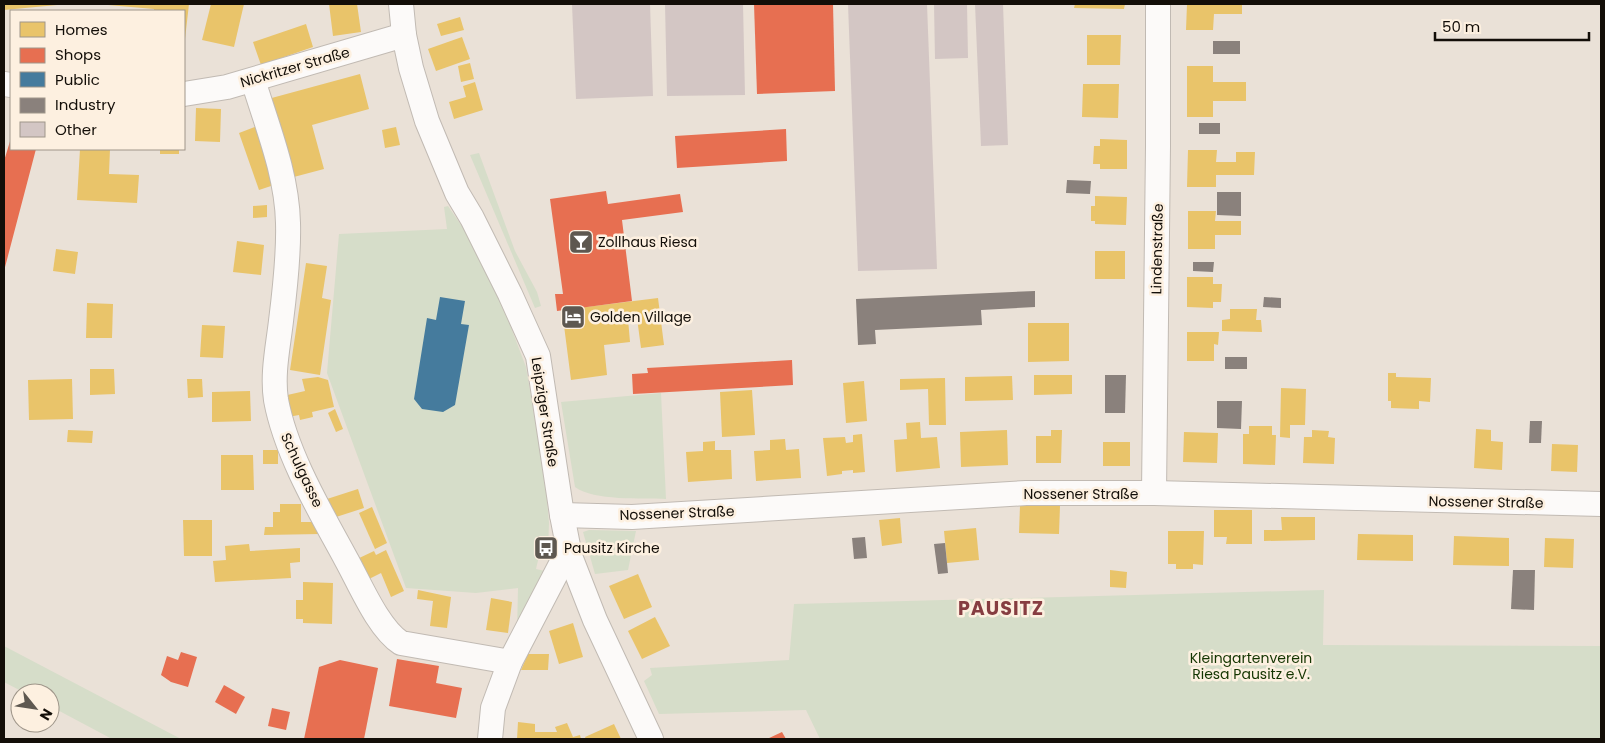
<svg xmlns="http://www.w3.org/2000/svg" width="1605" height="743" viewBox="0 0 1605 743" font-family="Poppins,sans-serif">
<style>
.green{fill:#d6ddc9}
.homes{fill:#e9c46a}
.shops{fill:#e76f51}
.public{fill:#457b9d}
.industry{fill:#8a817c}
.building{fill:#d3c6c4}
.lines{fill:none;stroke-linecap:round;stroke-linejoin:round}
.minor-casing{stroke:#c1bab3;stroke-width:26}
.minor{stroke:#fcfaf9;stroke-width:24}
.labels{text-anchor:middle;stroke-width:5;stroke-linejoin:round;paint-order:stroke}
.street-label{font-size:14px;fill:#130e08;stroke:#fdf0e0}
.poi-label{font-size:14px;fill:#130e08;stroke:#fdf0e0;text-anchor:start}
.park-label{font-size:14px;fill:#143500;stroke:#fdf0e0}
.district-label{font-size:19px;font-weight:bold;letter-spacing:1px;fill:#863d41;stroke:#fdf0e0}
</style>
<rect width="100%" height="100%" fill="#eae1d7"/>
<g class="green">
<polygon points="479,153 515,251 537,292 541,306 535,308 470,155"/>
<polygon points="448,206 468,235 504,309 526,367 545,479 549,523 548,552 540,552 536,569 545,571 517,633 518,588 476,593 406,588 327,373 339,234 447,229 444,207"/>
<path d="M661,393L666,499C642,498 594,501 575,487L561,402Z"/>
<polygon points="589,530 636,531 628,570 595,574 583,532"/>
<polygon points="1324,590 1323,645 1601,646 1601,739 820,739 806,710 659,714 644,681 652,675 650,668 789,660 794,604"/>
<polygon points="4,646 181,739 112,739 50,706 50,693 25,693 4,682"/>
</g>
<g class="homes">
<polygon points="4,4 57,4 57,5 4,10"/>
<polygon points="108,4 189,4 185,39 184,11 154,11 154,9 108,5"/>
<polygon points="211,4 244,4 234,47 202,40"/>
<polygon points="329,4 357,4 361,32 333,36"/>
<polygon points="1075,4 1125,4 1124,9 1074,8"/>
<polygon points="1187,4 1242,4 1242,14 1214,14 1213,30 1186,30"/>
<polygon points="460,17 464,30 441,36 437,24"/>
<polygon points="306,24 313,47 261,65 253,42"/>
<polygon points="1087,35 1121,35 1120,65 1087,65"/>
<polygon points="462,37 470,59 436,71 428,49"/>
<polygon points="470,63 474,79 461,82 458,66"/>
<polygon points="1187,66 1213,66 1213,82 1246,82 1246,101 1213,101 1213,117 1187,117"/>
<polygon points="360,74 369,109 312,125 324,169 290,178 268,99"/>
<polygon points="475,82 483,110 454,119 449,102 466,97 463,86"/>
<polygon points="1083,84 1119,84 1118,118 1082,117"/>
<polygon points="196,108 221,109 220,142 195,141"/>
<polygon points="260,125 280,183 259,190 239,133"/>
<polygon points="396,127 400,145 385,148 382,130"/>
<polygon points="1100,139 1127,140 1127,169 1100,169 1100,164 1093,164 1094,146 1100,146"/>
<polygon points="80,149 110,149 109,174 139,175 137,203 77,200"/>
<rect x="160" y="149" width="19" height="5"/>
<polygon points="1188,150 1217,150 1216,162 1236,162 1236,152 1255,152 1254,175 1216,175 1216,187 1187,187"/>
<polygon points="1095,196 1127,197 1126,225 1095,224 1095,221 1091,221 1091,206 1095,206"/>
<polygon points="267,205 267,217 253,218 253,206"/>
<polygon points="1188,211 1216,211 1215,221 1241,221 1241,235 1215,235 1215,249 1188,249"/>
<polygon points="237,241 264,245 261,275 233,272"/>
<polygon points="56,249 78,252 75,274 53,271"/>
<rect x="1095" y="251" width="30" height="28"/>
<polygon points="306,263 327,266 322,298 331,300 320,375 290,370"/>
<polygon points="1187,277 1213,277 1213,284 1222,284 1221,302 1213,302 1213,308 1187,307"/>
<polygon points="658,298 664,345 641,348 637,318 628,319 630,342 604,345 607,375 571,380 562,310"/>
<polygon points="87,303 113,304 112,338 86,338"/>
<polygon points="1230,309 1257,309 1256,320 1261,320 1262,332 1222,331 1222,320 1230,319"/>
<polygon points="1028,323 1069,323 1069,361 1028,362"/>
<polygon points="202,325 225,326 223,358 200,357"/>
<polygon points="1187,332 1219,332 1218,345 1214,344 1214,361 1187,361"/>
<polygon points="90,369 114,369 115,394 90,395"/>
<polygon points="1388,373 1396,373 1396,377 1431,378 1430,402 1419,401 1419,409 1391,408 1391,401 1388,401"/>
<polygon points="1034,375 1072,375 1072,394 1034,395"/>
<polygon points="1012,376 1013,400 965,401 965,377"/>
<polygon points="318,377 328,380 334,407 312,412 313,417 300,420 299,415 288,417 283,396 305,391 302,379"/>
<polygon points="945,378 946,425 929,425 928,389 900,390 900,379"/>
<polygon points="72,379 73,419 29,420 28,380"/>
<polygon points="187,379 202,379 203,397 188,398"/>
<polygon points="864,381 867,421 846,423 843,383"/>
<polygon points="1281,388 1306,389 1305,425 1290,425 1290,438 1280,437"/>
<polygon points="752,390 755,435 722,437 720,392"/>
<polygon points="250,391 251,421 212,422 212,392"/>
<polygon points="335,409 343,429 336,432 328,413"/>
<polygon points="920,422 921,438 937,437 940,468 896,472 894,440 907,439 906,423"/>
<polygon points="1249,426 1272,426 1272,435 1276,435 1275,465 1243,464 1243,434 1249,434"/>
<polygon points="1476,429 1491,430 1491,441 1503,442 1502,470 1474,468"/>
<polygon points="68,430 93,431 92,443 67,442"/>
<polygon points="1007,430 1008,465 961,467 960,432"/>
<polygon points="1051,430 1062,430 1061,463 1036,463 1036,436 1051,436"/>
<polygon points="1312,430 1329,431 1328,437 1335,438 1334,464 1303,463 1304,437 1312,437"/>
<polygon points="1184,432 1218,433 1217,463 1183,462"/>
<polygon points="862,434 865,472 853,473 853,470 842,471 842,474 827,476 823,438 845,437 846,443 853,442 853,435"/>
<polygon points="785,439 786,450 799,449 801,478 756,481 754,451 770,450 770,440"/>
<polygon points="715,441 715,450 731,450 732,479 688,482 686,452 703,451 703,442"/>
<rect x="1103" y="442" width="27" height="24"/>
<polygon points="1552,444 1578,445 1577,472 1551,471"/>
<rect x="263" y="450" width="15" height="14"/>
<polygon points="221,455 253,455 254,490 221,490"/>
<polygon points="358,489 364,508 333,518 327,499"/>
<polygon points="280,504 301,504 301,522 319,522 320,534 264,535 265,527 273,527 273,512 280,512"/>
<polygon points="1020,506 1060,506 1059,534 1019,533"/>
<polygon points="372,507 387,543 375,549 359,513"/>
<polygon points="1214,510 1252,510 1252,544 1226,544 1227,537 1214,537"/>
<polygon points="1281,517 1315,517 1315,540 1264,541 1264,530 1282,530"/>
<polygon points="900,518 902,543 882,546 879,520"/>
<polygon points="183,520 212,520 212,556 184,556"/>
<polygon points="976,528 979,560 947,563 944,531"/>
<polygon points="1168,531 1204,531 1203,565 1193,564 1193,569 1176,569 1176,564 1168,564"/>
<polygon points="1358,534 1413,535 1413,561 1357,560"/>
<polygon points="1454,536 1509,538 1509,566 1453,565"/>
<polygon points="1545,538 1574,539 1573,568 1544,567"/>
<polygon points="249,544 250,551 300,548 300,562 290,563 291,578 215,582 213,561 226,560 225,546"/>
<polygon points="386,550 404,591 391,597 381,573 365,581 355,560 374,551 376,555"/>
<polygon points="1110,570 1127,572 1126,588 1110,587"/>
<polygon points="638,574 652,607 624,619 609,586"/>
<polygon points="303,582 333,583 332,624 303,623 303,619 296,619 296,600 303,600"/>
<polygon points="418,590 451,597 447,628 430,626 433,601 417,599"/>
<polygon points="491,598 512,602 508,633 486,630"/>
<polygon points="655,617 670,646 642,659 628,631"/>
<polygon points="573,623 583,657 559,664 549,631"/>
<polygon points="528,654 549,654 548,670 521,670"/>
<polygon points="518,722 535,724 535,732 557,732 555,727 567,723 573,737 580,735 581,739 517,739"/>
<polygon points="614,724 621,739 586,739 585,737"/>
</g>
<g class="shops">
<polygon points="754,4 833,4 835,91 757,94"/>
<polygon points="786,129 787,161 677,168 675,136"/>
<polygon points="11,138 11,149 36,149 4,271 4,161"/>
<polygon points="606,191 608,204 680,194 683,212 622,220 632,301 557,311 555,294 563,294 550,199"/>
<polygon points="792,360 793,385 633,394 632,374 648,373 647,368"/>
<polygon points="181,652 197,657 188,687 171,682 161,675 167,656 178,660"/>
<polygon points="397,659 439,666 436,683 462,688 456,718 389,706"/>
<polygon points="340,660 378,668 364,739 304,739 319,667"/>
<polygon points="224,685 245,697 236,714 215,702"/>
<polygon points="272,708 290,712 286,730 268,726"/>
<polygon points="782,732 786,739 767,739"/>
</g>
<polygon class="public" points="440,297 465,301 461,324 469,325 455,405 443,412 422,409 414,399 427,318 436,320"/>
<g class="industry">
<rect x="1213" y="41" width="27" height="13"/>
<rect x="1199" y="123" width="21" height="11"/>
<polygon points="1067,180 1091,181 1090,194 1066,193"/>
<polygon points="1217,192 1241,192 1241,216 1217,215"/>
<polygon points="1193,262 1214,262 1213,272 1193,271"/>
<polygon points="1035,291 1035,307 981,310 982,325 875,330 876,344 858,345 856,299"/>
<polygon points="1264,297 1281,298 1281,308 1263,307"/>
<rect x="1225" y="357" width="22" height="12"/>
<polygon points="1105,375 1126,375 1125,413 1105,413"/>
<polygon points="1217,401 1242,401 1241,429 1217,428"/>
<polygon points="1530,421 1542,421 1541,443 1529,443"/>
<polygon points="865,537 867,558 854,559 852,538"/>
<polygon points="945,543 948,573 938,574 934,544"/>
<polygon points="1513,570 1535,570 1534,610 1511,609"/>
</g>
<g class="building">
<polygon points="572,4 650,4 653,96 576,99"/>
<polygon points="665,4 743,4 745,95 667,96"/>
<polygon points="848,4 927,4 937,269 858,271"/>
<polygon points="934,4 967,4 968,58 935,59"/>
<polygon points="975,4 1003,4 1008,145 981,146"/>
</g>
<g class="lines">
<defs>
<g id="minor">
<polyline points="401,4 404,35 411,68 427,121 457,193 472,218 510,294 538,356 562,515 570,556 595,620 651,739"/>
<path d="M253,80C267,126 287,174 288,223C289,255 285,289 281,321C278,347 272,374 276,400C286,454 320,511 346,559C360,584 378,628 401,643L510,662"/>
<polyline points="4,84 11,85"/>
<polyline points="184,94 227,87 404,35"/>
<polyline points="1154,493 1158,146 1158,4"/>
<polyline points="562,515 632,517 1026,493 1154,493 1601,504"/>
<polyline points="490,739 493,708 510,662 560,566 570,556"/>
</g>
</defs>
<use href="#minor" class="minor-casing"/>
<use href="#minor" class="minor"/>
</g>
<defs>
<symbol id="bar-square" viewBox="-11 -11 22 22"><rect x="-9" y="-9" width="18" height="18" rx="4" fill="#5e5850" stroke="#fdf0e0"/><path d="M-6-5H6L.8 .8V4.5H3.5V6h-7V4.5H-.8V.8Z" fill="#fff"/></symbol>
<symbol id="hotel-square" viewBox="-11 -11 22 22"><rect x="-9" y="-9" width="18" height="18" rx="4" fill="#5e5850" stroke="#fdf0e0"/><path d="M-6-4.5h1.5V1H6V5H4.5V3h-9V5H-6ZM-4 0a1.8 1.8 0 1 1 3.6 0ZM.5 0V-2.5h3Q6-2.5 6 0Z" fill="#fff"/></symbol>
<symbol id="bus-square" viewBox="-11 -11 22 22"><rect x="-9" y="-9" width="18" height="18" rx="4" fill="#5e5850" stroke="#fdf0e0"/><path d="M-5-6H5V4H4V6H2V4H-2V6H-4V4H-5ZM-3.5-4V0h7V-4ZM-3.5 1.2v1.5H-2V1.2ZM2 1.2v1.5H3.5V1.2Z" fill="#fff"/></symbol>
</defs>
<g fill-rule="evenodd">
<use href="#bar-square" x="567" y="228" width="28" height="28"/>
<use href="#hotel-square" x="559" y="303" width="28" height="28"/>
<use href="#bus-square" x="532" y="534" width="28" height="28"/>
</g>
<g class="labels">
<g class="street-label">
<text transform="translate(295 67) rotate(-16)" y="5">Nickritzer Straße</text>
<text transform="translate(1157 249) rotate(-89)" y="5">Lindenstraße</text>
<text transform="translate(545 412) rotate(81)" y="5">Leipziger Straße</text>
<text transform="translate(302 470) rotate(65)" y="5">Schulgasse</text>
<text x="1081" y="499">Nossener Straße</text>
<text transform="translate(1486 502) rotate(1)" y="5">Nossener Straße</text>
<text transform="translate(677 513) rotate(-2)" y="5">Nossener Straße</text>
</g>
<g class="poi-label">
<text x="598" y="247">Zollhaus Riesa</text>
<text x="590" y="322">Golden Village</text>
<text x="564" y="553">Pausitz Kirche</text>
</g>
<g class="park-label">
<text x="1251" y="663">Kleingartenverein<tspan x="1251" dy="16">Riesa Pausitz e.V.</tspan></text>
</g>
<g class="district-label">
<text x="1001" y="615">PAUSITZ</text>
</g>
</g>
<rect width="1605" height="743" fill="none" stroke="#130e08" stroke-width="10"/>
<rect x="10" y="10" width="175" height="140" fill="#fdf0e0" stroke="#9f968a"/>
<rect x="20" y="22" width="25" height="15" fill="#e9c46a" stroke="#9f968a"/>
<text x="55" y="35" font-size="15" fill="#130e08">Homes</text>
<rect x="20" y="48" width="25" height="15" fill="#e76f51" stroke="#9f968a"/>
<text x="55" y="60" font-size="15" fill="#130e08">Shops</text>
<rect x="20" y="72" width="25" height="15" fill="#457b9d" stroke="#9f968a"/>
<text x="55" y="85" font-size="15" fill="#130e08">Public</text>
<rect x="20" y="98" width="25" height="15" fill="#8a817c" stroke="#9f968a"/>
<text x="55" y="110" font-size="15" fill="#130e08">Industry</text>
<rect x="20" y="122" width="25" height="15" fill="#d3c6c4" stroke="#9f968a"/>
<text x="55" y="135" font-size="15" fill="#130e08">Other</text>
<g transform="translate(35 708) rotate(120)"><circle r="24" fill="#fdf0e0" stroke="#9f968a"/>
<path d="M0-4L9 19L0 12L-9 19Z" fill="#5e5850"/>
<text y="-8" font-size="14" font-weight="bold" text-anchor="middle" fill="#130e08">N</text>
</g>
<path d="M1435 32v8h154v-8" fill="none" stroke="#130e08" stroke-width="2.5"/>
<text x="1442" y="32" font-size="15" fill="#130e08" stroke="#fdf0e0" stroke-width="4" paint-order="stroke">50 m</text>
</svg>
